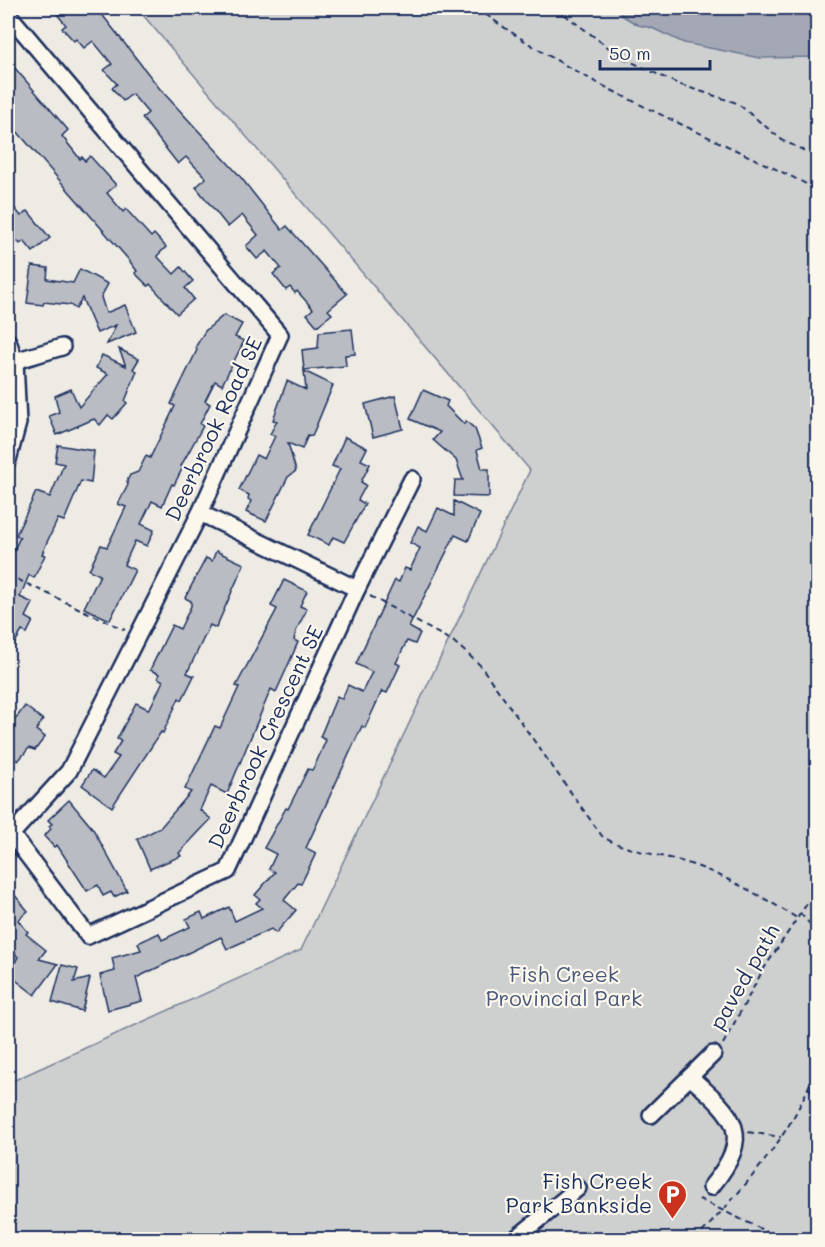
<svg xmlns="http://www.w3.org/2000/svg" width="825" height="1247" viewBox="0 0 825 1247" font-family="Mali,sans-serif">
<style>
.green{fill:#cecfcf;stroke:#747f96;stroke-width:1.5}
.water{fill:#a3a8b4;stroke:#6d7892;stroke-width:1.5}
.building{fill:#b9bcc3;stroke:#1b2f5e;stroke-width:1.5}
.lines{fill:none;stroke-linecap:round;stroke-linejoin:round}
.minor-casing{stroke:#1b2f5e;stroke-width:20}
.path{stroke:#1b2f5e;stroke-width:2;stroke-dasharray:6 4.5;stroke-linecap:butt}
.minor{stroke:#fbf7ec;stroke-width:15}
.labels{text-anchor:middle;stroke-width:4.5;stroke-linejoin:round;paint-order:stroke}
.street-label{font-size:21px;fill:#1b2f5e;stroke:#fbf7ec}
.park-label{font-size:21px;fill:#48577a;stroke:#fbf7ec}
.poi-label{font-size:21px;fill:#1b2f5e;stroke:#fbf7ec;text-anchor:end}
</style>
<rect width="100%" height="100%" fill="#eeebe4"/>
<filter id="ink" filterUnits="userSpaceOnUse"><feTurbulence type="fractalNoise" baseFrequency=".0167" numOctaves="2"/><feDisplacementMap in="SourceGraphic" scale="12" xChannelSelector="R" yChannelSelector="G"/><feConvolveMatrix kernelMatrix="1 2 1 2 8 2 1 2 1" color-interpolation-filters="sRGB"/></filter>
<g filter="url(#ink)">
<polygon class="green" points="137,8 817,8 817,1239 8,1239 8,1083 301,950 530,470"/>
<polygon class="water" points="618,8 817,8 817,57 760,58 684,43 652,28 638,25 621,15"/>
<g class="building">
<polygon points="52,8 97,8 160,89 239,175 282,230 287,226 347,294 328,310 332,314 317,326 307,314 313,309 297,291 295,293 290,287 286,290 273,274 281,268 267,251 257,259 246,246 258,235 242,215 228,227 196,187 206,178 186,157 178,164 142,118 148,113 132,94 123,101 112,88 117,84 104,70 112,64 93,41 84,48 76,39 74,41 62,28 66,25"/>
<polygon points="8,60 68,130 62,136 80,159 82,157 85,161 90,156 116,185 107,193 123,212 126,209 151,237 154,234 166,247 157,256 174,274 181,267 193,281 185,288 194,299 177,314 150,284 148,286 135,273 137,271 128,259 8,121"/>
<polygon points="8,200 21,216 28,211 50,238 33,252 24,241 20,244 18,241 8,249"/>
<polygon points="32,266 48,268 47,279 73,283 80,269 108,284 101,297 106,313 125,305 136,332 107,344 116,325 97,333 82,298 76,309 70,305 44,302 43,305 27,303"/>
<polygon points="224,315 242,324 235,337 244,341 222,385 215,381 205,401 210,404 200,424 203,426 181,466 183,467 174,485 172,484 162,506 152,501 141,524 154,530 147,546 135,541 124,565 135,570 110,620 84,608 100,575 89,570 101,545 107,547 126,507 118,504 128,485 127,481 130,475 138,472 146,456 150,458 175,406 171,404 197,350 196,346 205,331"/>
<polygon points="352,329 355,354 345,355 346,366 304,370 302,350 318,348 319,332"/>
<polygon points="119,349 139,359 133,369 137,371 125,401 127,403 113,419 108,415 100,425 94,419 57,435 49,416 59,412 55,396 71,389 79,407 108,374 96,368 102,355 126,366"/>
<polygon points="304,371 333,385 312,436 308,435 302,449 288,443 296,471 288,477 266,521 246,512 251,501 248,499 249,495 239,490 256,455 264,459 275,436 270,434 277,421 273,420 287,381 306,390"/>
<polygon points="423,390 448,401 446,406 464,424 466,421 475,429 482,448 477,450 482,469 489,469 489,497 454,496 455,480 463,480 456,460 433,440 440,432 410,419"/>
<polygon points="395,396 403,429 373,437 365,404"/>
<polygon points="345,437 367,448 361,460 370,464 361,482 366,485 358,500 365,504 344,542 333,537 329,545 308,535 340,469 332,466"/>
<polygon points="58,445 94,451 91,483 81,481 64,521 58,519 48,540 42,554 45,555 34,578 29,575 20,597 33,603 26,617 33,621 27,633 22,631 8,654 8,563 20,537 16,535 36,492 50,497 64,464 55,462"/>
<polygon points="454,501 480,514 468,541 455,535 409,627 420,633 415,644 407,641 396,663 400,665 387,693 382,691 365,728 362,726 306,848 316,853 301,884 298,883 284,900 296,910 276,933 271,929 227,949 221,937 136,978 142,1001 108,1010 100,975 115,971 112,958 141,950 138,943 159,933 162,940 190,927 186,919 201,912 204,919 229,907 235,921 262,908 256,903 260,899 255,895 275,872 269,869 276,854 264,848 286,808 288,809 308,769 312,770 316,763 326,740 320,737 337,696 342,699 348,685 362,692 372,672 356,664 395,580 399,582 405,568 410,570 420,548 410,543 418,526 427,531 438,508 454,516"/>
<polygon points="216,551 244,564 216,628 210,625 187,673 194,676 182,700 179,698 163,733 161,732 112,807 82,785 92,770 104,778 119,757 113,754 121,741 117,739 136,703 148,709 151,706 163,681 158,678 159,674 150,670 172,625 180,629 191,606 191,601 185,598 206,558 212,561"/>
<polygon points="284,580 307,591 300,606 307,609 296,631 294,640 298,642 286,670 276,692 271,689 227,794 211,786 200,810 211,819 179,853 181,856 150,869 137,839 160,828 191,792 185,789 215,726 220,728 239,687 236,686 277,609 271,606"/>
<polygon points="25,706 43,720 36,730 45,737 35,750 29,748 18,761 8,754 8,729"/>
<polygon points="69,800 93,829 127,891 114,897 111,892 103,896 98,885 87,891 57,845 54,847 44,836 51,829 49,826 52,824 48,820"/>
<polygon points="8,887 28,911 18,920 28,932 26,934 46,950 39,959 58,964 35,995 8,974 18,957 8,945"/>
<polygon points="62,965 78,969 74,982 90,978 82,1011 52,1002"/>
</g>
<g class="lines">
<defs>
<g id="minor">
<polyline points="8,14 280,335 200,513 69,771 8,838"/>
<polyline points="8,341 15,361 18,423 8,460"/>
<polyline points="15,361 62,347"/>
<polyline points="357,589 412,479"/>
<polyline points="12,835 88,936 228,871 357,589 200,513"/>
<path d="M690,1077C736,1117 754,1134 711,1187"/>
<polyline points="651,1115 713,1054"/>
<polyline points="514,1240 578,1188"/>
</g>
</defs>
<use href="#minor" class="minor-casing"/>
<g class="path">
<path d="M477,8C581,86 703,131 818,190"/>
<polyline points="556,8 621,57 678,84 737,103 782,140 818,157"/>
<polyline points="8,575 125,630"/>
<path d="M370,596L454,642L480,665L602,836C623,851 665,855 690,864C729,877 762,897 797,918"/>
<polyline points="800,913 818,933"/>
<polyline points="723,1044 763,970 818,887"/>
<polyline points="807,1088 818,1093"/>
<polyline points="748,1132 781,1137"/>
<polyline points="699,1199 784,1240"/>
<path d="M695,1240C744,1188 797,1131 818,1061"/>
</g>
<use href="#minor" class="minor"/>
</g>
</g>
<defs>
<symbol id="parking-pin" viewBox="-11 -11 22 30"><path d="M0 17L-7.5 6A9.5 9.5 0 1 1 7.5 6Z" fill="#c8321e" stroke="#fbf7ec"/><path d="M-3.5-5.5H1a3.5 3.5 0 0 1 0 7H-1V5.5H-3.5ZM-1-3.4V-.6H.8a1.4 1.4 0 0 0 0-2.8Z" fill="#fff"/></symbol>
</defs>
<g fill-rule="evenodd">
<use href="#parking-pin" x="656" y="1178" width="33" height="45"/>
</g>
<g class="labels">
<g class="street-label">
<text transform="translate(214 429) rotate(-65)" y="7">Deerbrook Road SE</text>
<text transform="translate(266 737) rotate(-65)" y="7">Deerbrook Crescent SE</text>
<text transform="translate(745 977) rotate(-60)" y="7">paved path</text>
</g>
<g class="park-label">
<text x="564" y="982">Fish Creek<tspan x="564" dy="24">Provincial Park</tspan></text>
</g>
<g class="poi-label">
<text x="652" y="1189">Fish Creek<tspan x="652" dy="24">Park Bankside</tspan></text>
</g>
</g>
<rect width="825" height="1247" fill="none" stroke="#fbf7ec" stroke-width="30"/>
<rect x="15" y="15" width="795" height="1217" fill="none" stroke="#1b2f5e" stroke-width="2" filter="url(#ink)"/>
<path d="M600 60v9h110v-9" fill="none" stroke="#1b2f5e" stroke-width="3"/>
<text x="609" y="60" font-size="18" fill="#1b2f5e" stroke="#fbf7ec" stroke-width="4.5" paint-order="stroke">50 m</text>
</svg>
